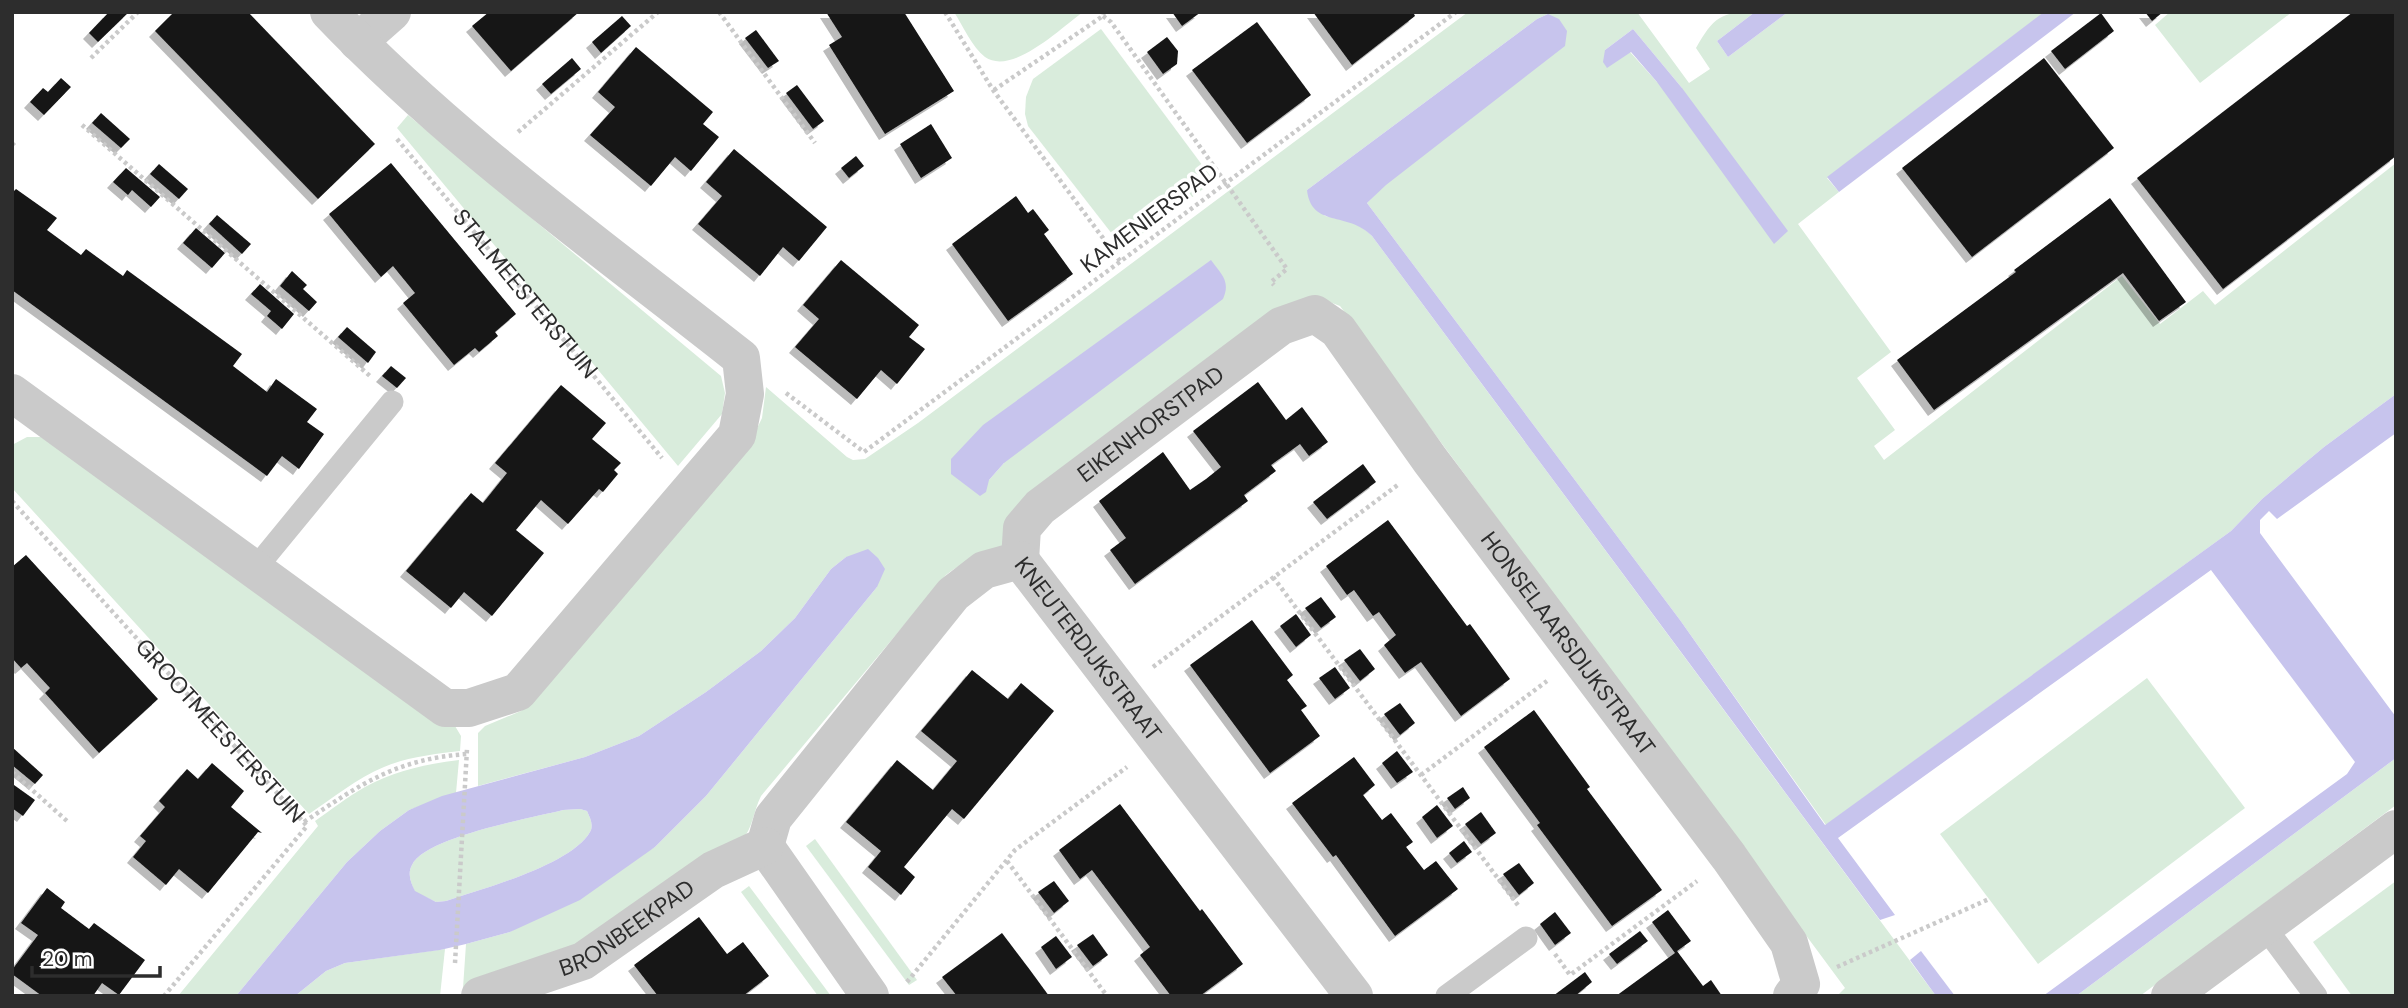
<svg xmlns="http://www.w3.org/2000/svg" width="2408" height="1008" viewBox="0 0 2408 1008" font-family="'DM Sans',sans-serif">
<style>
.green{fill:#d9ecdc;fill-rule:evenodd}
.water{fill:#c7c4ed;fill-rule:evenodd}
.building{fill:#141414;filter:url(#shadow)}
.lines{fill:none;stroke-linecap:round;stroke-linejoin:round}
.path{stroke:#cacaca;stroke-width:4.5;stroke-dasharray:3.5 3.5;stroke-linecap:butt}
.service{stroke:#cacaca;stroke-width:23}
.minor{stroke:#cacaca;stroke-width:38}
.tertiary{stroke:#cacaca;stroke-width:38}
.labels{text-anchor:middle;stroke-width:7;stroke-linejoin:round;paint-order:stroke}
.street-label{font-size:23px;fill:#2d2d2d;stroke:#fff}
</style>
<defs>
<filter id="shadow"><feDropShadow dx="-6" dy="6" stdDeviation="0" flood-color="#0004"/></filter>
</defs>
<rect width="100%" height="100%" fill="#fff"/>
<g class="green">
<path d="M954,12H1083C1061,28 1012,76 985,57C972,47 963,26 954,12Z"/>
<path d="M1468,12H1637L1689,83L1710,69L1696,48C1714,17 1720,12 1755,12L1717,41L1728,57L1788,12H2045L1827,178L1839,192L1798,224L1891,352L1857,378L1895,430L1874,446L1884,460L2122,276L2160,324L2203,291L2215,305L2396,163V394L2324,447L2262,499L2231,531L1826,825L1680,620L1367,203L1548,14L1537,19L1307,190L1325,216C1343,219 1359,222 1372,236L1936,996H1837L1845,988L1340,306L1327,301L1003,547C984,556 962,561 946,575L761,796C753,812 753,828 742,840L585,943L463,988L466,944L510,932L655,847L706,796L877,587L846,557L831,569L795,618L761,651L706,692L639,736L585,757L478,786V733L485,726L521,711L537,697L751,441L762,418L766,387L847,457L853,460L865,459L918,423ZM1633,29L1682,88L1657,82L1630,52L1605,50ZM983,425L1004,463L989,480Z"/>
<polygon points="2170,12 2292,12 2200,83 2155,25"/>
<polygon points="1101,29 1214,181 1123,248 1028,126 1025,114 1026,97 1033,79"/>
<polygon points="408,115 721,376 725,393 722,414 678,466 397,128"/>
<path d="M27,437H41L455,726L461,736L460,751C434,754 408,757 384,767C357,778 333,798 309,814L12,488V445Z"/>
<polygon points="2147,678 2245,808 2038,964 1940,834"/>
<polygon points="2396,758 2396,805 2140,996 2076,996"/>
<path d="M459,760L456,793L409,810L380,831L347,862L236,996H178L318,826L315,821C331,810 347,797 365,787C394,771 426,764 459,760Z"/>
<path d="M580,809L587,811C590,818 594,825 590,832C571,865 482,889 446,901L436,902L415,892C411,883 407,874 412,865C425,837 532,818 563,810Z"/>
<polygon points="815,839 917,980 909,985 806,846"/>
<polygon points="2396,881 2396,996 2352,996 2313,942"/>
<polygon points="749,886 831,996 818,996 741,892"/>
<polygon points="445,949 440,996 295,996 326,971 345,963"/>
</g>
<g class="water">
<polygon points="1755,12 1788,12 1728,57 1717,41"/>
<polygon points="2044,12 2076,12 1839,192 1827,177"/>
<path d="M1548,14L1559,19L1567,31L1565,46L1386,185L1367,203L1680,620L1825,825L2231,531L2262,499L2324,447L2396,394V433L2277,519L2269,511L2260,520V533L2396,717V758L2076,996H2043L2347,774L2355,762L2211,570L1838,838L1895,915L1880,920L1372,236C1348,211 1311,228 1307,190L1537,19Z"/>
<polygon points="1633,29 1682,88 1788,231 1774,244 1657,82 1631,52 1607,68 1603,62 1605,50"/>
<path d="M1211,260C1221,274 1231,281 1223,299L1004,463L989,480L986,492L980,496L951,474V459L983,425Z"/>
<path d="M868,549L878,558L885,569L877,587L706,796L655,847L580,900L510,932L466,944L440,950L345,963L326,971L295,996H236L347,862L380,831L409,810L442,796L585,757L639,736L706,692L761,651L795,618L831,569L846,557ZM580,809L587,811C590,818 594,825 590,832C571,865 482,889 446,901L436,902L415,891C411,883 407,874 412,865C425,837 532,818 563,810Z"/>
<polygon points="1921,951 1955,996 1936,996 1910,960"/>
</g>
<g class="building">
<polygon points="109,12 129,12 98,42 89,33"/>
<polygon points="174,12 248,12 375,144 318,199 155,31"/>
<polygon points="489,12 579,12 511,71 472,26"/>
<polygon points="826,12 904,12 954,91 885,134 829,45 842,37"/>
<polygon points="1172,12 1201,12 1182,26"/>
<polygon points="1313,12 1413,12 1415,16 1352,65"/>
<polygon points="2145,12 2163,12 2152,21"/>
<polygon points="2353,12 2396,12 2396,156 2223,289 2137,178"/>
<polygon points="2101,13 2114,31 2065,69 2051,51"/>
<polygon points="622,16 631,26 601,53 592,42"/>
<polygon points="1257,22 1311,95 1247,143 1192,70"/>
<polygon points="756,30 779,61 768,68 745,38"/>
<polygon points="1167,37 1178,51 1177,64 1163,74 1147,52"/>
<polygon points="636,47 713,112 703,124 719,137 691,171 675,157 651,186 590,135 615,107 598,92"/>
<polygon points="572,58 581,69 551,94 542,84"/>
<polygon points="2044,58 2114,148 1972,257 1902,168"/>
<polygon points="61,78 71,87 44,115 30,102 43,88 48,92"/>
<polygon points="797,85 824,121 813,129 786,93"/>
<polygon points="101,113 130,139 121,148 92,123"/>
<polygon points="931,124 952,158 921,178 900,144"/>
<polygon points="734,149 827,227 799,261 783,247 760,276 698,224 722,196 706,182"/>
<polygon points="856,156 864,166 849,178 841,168"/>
<polygon points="391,163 516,314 495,332 498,336 479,352 475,348 454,365 403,303 415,293 393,266 381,277 329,214"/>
<polygon points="159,164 188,189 179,199 150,174"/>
<polygon points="126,168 160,197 151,207 132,190 128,195 113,182"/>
<polygon points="16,189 57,218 47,230 81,255 86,249 123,276 127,270 242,354 233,366 267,392 276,379 317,409 307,422 324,434 299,469 282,456 267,476 12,290 12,193"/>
<polygon points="1016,196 1028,213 1033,209 1049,230 1044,234 1073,274 1008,321 952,244"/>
<polygon points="2110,198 2186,302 2159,321 2123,273 1934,410 1897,360 2016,272 2014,270"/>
<polygon points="217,215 251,244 242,254 209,224"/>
<polygon points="196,228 225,253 212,268 183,243"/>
<polygon points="841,260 919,325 909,337 925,349 897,384 881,370 857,399 795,347 819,319 803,305"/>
<polygon points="292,271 307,285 303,289 317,302 309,311 280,286"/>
<polygon points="260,284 294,314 282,329 267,316 271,311 251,294"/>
<polygon points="347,327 376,352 368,363 338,337"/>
<polygon points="391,366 406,378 397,388 382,376"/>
<polygon points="1258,382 1286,420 1302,407 1328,442 1309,456 1300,444 1271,465 1276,471 1244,495 1248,501 1135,584 1110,550 1126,538 1099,501 1163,452 1190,490 1206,479 1221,467 1193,431"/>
<polygon points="561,385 606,423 592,439 621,463 614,470 618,474 603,492 599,489 568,524 541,500 516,530 544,553 492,616 464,592 451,608 406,571 471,493 483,503 507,473 495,463"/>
<polygon points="1363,464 1376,482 1327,519 1313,502"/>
<polygon points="1388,520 1467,626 1470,624 1510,679 1461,716 1421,662 1405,673 1384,645 1396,635 1379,612 1373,616 1354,590 1347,595 1326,566"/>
<polygon points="26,555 158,699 99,753 45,693 50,688 27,663 21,668 12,658 12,567"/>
<polygon points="1321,597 1336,617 1321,628 1305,608"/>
<polygon points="1296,614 1311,635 1296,647 1280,626"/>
<polygon points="1252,620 1293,675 1287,680 1307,706 1301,710 1320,736 1270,773 1190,665"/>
<polygon points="1360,649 1375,669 1360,681 1344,660"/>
<polygon points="1335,667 1350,688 1335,699 1319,678"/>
<polygon points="972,670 1008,699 1021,683 1054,711 964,819 952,809 904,867 915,877 901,895 868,867 881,851 846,822 897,760 933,790 957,761 921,731"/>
<polygon points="1400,703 1415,723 1400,735 1384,714"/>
<polygon points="1534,710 1590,787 1587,789 1662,890 1612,926 1537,825 1540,823 1484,747"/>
<polygon points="12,747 43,775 35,784 12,765"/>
<polygon points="1397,751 1413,772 1397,783 1382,763"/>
<polygon points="1354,757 1375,785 1363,795 1382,820 1391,813 1413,842 1406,847 1424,870 1436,861 1458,889 1395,936 1336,855 1333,857 1292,803"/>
<polygon points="212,763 244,791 231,807 262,833 258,832 208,893 179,869 166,885 133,857 146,841 140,836 165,807 159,801 187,769 198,779"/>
<polygon points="14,785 35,800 23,816 12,808"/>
<polygon points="1463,787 1470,798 1455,809 1447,798"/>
<polygon points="1120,804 1200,911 1202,909 1243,964 1200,996 1171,996 1140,955 1150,947 1092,870 1080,879 1059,850"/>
<polygon points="1437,805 1453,826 1437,838 1422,817"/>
<polygon points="1481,812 1496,833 1481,844 1465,824"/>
<polygon points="1464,841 1472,852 1457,863 1449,853"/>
<polygon points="1519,863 1534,883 1519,895 1503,874"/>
<polygon points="1054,881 1069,901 1054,913 1038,892"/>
<polygon points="47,888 65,902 61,908 89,929 94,923 145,960 119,995 102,983 93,996 42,996 12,974 12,970 38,935 21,923"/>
<polygon points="1668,910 1691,941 1677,951 1703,986 1711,980 1722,996 1616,996 1675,953 1652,922"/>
<polygon points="1555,912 1571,933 1555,945 1540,924"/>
<polygon points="699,917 727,954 743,942 769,976 743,996 658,996 634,965"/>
<polygon points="1640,931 1648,941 1617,964 1609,954"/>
<polygon points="1002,933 1030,970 1049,996 957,996 942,977"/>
<polygon points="1093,934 1108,955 1093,966 1077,945"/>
<polygon points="1056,936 1072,957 1056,969 1041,947"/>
<polygon points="1585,972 1592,982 1575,996 1553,996"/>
</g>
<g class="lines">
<g class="path">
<polyline points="719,12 815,143"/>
<polyline points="945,12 993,90 1120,261"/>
<polyline points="1103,16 1111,22 1287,269 1271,282 1274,285"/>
<polyline points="91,58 138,12"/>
<polyline points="994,90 1103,16 1104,12"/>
<polyline points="82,125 370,376"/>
<polyline points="518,132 658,12"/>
<path id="s1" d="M397,139L662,458"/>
<polyline points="12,145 15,142"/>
<polyline points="786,393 864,452 1456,12"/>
<path id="s2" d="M12,501L307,826L164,996"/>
<polyline points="1273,577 1520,908"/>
<polyline points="1153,667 1399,484"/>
<polyline points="12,772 67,821"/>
<polyline points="1421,775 1547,681"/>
<path d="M304,822C361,784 396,759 467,754"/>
<polyline points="1007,861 1107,996"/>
<polyline points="1555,954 1570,975 1697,881"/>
<polyline points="455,963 467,749"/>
<polyline points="1837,967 1989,899"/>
<polyline points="907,982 1015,850 1127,767"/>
</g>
<g class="service">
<polyline points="254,570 392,402"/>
<polyline points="2264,926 2316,996"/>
<polyline points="1447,996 1526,938"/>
</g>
<g class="minor">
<polyline points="358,42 392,12"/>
<path d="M12,393L445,708H469L518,692L737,435L745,394L741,358C601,247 453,142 329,12"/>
<path id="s3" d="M1020,560L1022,528L1040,507L1281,326L1315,314L1338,330L1430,460L1729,857L1789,943L1801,984L1792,996"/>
<path id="s4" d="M1020,560L1354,996"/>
<polyline points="765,846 773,818 953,594 984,570 1020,560"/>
<polyline points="765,846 870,996"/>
<path id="s5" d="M480,996L583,961L713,870L765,846"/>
</g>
<polyline class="tertiary" points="2170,996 2396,829"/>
</g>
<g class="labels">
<g class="street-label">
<text transform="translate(1149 218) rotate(-37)" y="8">KAMENIERSPAD</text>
<text dy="8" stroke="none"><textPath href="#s1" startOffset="201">STALMEESTERSTUIN</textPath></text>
<text dy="8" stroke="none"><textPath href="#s3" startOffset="198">EIKENHORSTPAD</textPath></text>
<text dy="8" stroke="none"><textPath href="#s3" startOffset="814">HONSELAARSDIJKSTRAAT</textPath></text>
<text dy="8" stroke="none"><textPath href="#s4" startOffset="112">KNEUTERDIJKSTRAAT</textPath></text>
<text dy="8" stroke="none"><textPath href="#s2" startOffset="310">GROOTMEESTERSTUIN</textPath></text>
<text dy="8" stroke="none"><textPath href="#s5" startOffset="163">BRONBEEKPAD</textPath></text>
</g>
</g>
<rect width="2408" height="1008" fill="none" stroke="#2d2d2d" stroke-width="28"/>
<path d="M32 966v10h128v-10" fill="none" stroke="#2d2d2d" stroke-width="3.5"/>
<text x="42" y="966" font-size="21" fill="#2d2d2d" stroke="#ffffff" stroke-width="5" paint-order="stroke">20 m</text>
</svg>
